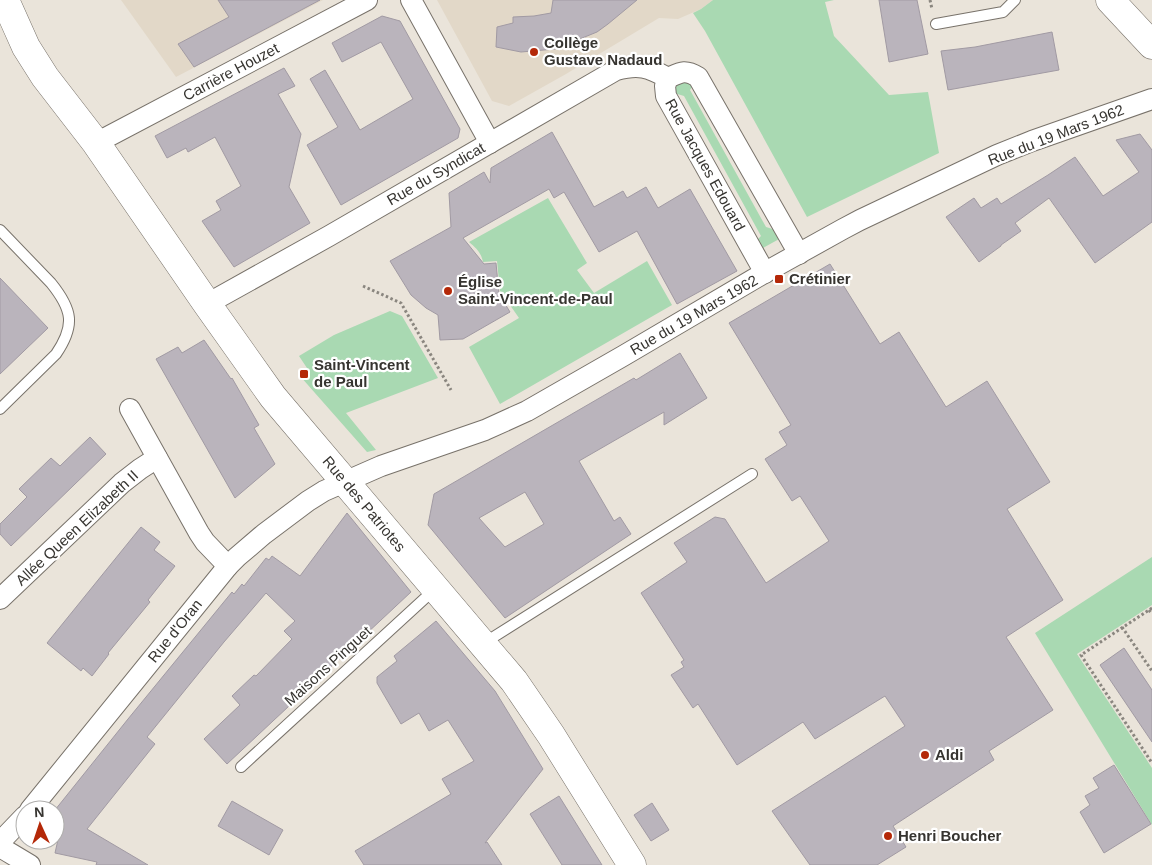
<svg xmlns="http://www.w3.org/2000/svg" width="1152" height="865" viewBox="0 0 1152 865" font-family="Arial,sans-serif">
<style>
.built{fill:#e2d8c8}
.green{fill:#a9d9b2}
.building{fill:#bab4bc;stroke:#a19aa3;fill-rule:evenodd}
.lines{fill:none;stroke-linecap:round;stroke-linejoin:round}
.lane-casing{stroke:#78726a;stroke-width:12}
.street-casing{stroke:#78726a;stroke-width:22}
.secondary-casing{stroke:#78726a;stroke-width:29}
.path{stroke:#8a867f;stroke-width:3;stroke-dasharray:2.5 2.5;stroke-linecap:butt}
.lane{stroke:#fff;stroke-width:10}
.street{stroke:#fff;stroke-width:20}
.secondary{stroke:#fff;stroke-width:28}
.poi-dot{fill:#b42808;stroke:#fff;stroke-width:2}
.labels{text-anchor:middle;stroke-width:4.5;stroke-linejoin:round;paint-order:stroke}
.poi-label{font-size:15px;font-weight:bold;fill:#363430;stroke:#fff;text-anchor:start}
.street-label{font-size:15px;fill:#363430;stroke:#fff}
</style>
<rect width="100%" height="100%" fill="#eae4da"/>
<g class="built">
<polygon points="121,0 323,0 176,77"/>
<polygon points="437,0 713,0 701,9 678,19 659,18 566,74 509,106 492,101"/>
</g>
<g class="green">
<polygon points="713,0 834,0 825,2 834,36 889,95 928,92 939,153 807,217 705,31 693,13 701,9"/>
<polygon points="687,79 694,84 690,90 766,227 776,230 781,238 761,249 756,241 761,236 684,96 674,93 672,89 679,83"/>
<path d="M548,198L587,263L577,270L594,293L647,261L672,305L500,404L469,347L519,318L500,291L497,261L483,262C481,252 476,248 469,242Z"/>
<polygon points="390,311 402,316 438,378 346,413 376,450 367,452 300,376 307,368 299,356 334,335"/>
<polygon points="1152,557 1152,605 1077,654 1152,768 1152,825 1035,633"/>
</g>
<g class="building">
<polygon points="218,0 320,0 194,67 178,44 229,17"/>
<polygon points="553,0 637,0 608,24 597,32 555,49 521,52 496,47 497,27 513,23 513,17 534,16 551,13"/>
<polygon points="879,0 917,0 928,54 889,62"/>
<polygon points="382,16 400,21 460,129 458,138 341,205 307,145 338,127 310,79 325,70 360,130 413,99 381,42 342,62 332,43"/>
<polygon points="1052,32 1059,70 948,90 941,51 975,47"/>
<polygon points="284,68 295,86 278,94 301,134 289,187 310,223 234,267 202,221 221,210 216,201 241,186 215,137 188,152 186,148 167,158 155,136"/>
<polygon points="552,132 594,207 623,191 627,198 646,187 658,208 690,189 737,271 677,304 637,231 599,252 564,192 554,198 549,189 463,238 484,264 496,263 499,294 510,312 463,339 440,340 438,315 426,308 411,295 390,261 451,227 449,193 484,172 490,183 491,168"/>
<polygon points="1140,134 1152,150 1152,222 1095,263 1049,198 1015,223 1021,231 1001,245 1001,246 979,262 946,217 974,198 981,208 997,198 1001,204 1048,175 1075,157 1103,196 1139,172 1116,140"/>
<polygon points="830,264 880,344 899,332 946,407 987,381 1050,482 1007,509 1063,600 1006,637 1053,710 989,751 994,760 893,826 906,847 877,865 810,865 772,811 905,726 885,696 815,739 803,722 737,765 698,704 693,708 671,675 684,667 681,662 684,660 641,593 687,562 674,543 715,517 725,519 766,583 829,541 800,496 792,501 765,459 787,445 779,432 791,425 729,323"/>
<polygon points="0,278 48,328 0,374"/>
<polygon points="204,340 231,379 232,378 259,425 254,428 275,464 235,498 156,359 178,347 182,353"/>
<path d="M680,353L707,398L664,425V412L579,461L614,521L620,517L631,534L505,618L428,525L434,494L634,378L636,380ZM525,492L544,524L505,547L479,518Z"/>
<polygon points="90,437 106,454 11,546 0,534 0,524 27,497 19,489 51,458 60,466"/>
<polygon points="347,513 411,592 227,764 204,739 240,705 232,696 254,675 256,676 292,639 284,631 295,621 266,593 224,642 147,737 155,744 87,829 148,865 96,865 97,862 55,853 62,822 55,816 55,810 128,719 232,592 234,594 242,584 244,586 266,558 269,560 272,556 300,576"/>
<polygon points="141,527 160,542 154,550 175,566 148,600 150,602 108,653 109,654 92,676 83,668 81,671 47,643"/>
<polygon points="436,621 495,691 543,769 485,843 487,842 502,865 364,865 355,851 451,794 442,779 474,761 448,720 429,731 419,713 401,724 377,683 377,677 397,661 394,656"/>
<polygon points="1124,648 1152,690 1152,742 1100,665"/>
<polygon points="1114,765 1151,824 1104,853 1080,812 1090,805 1085,796 1099,788 1093,778"/>
<polygon points="559,796 592,849 602,865 562,865 530,814"/>
<polygon points="232,801 283,830 269,855 218,826"/>
<polygon points="652,803 669,830 651,841 634,815"/>
</g>
<g class="lines">
<defs>
<g id="lane">
<polyline points="936,24 1003,12 1015,0"/>
<path d="M0,230L51,283C72,309 76,325 56,354L0,409"/>
<polyline points="484,643 752,474"/>
<polyline points="241,767 435,589"/>
</g>
<g id="street">
<polyline points="411,0 490,143"/>
<polyline points="96,143 367,0"/>
<path d="M765,273L666,96L665,86L668,78C681,72 685,69 698,77L799,254"/>
<path d="M207,304L329,236L616,70C639,64 648,67 668,78"/>
<polyline points="130,409 199,533 205,542 228,566"/>
<polyline points="0,599 122,483 140,469 157,458"/>
<polyline points="30,810 228,566 237,557 264,534 308,501 324,491 381,466 485,430 527,411 623,356 771,269 843,229 860,220 997,155 1032,141 1152,99"/>
<polyline points="0,842 25,816"/>
<polyline points="0,847 30,865"/>
</g>
<g id="secondary">
<polyline points="5,0 26,47 45,77 96,143 207,304 273,397 514,681 551,735 632,865"/>
<polyline points="1110,0 1152,45"/>
</g>
</defs>
<use href="#lane" class="lane-casing"/>
<use href="#street" class="street-casing"/>
<use href="#secondary" class="secondary-casing"/>
<g class="path">
<polyline points="930,0 932,9"/>
<polyline points="363,286 401,303 451,390"/>
<polyline points="1152,608 1081,655 1152,763"/>
<polyline points="1149,610 1152,614"/>
<polyline points="1122,627 1152,671"/>
</g>
<use href="#lane" class="lane"/>
<use href="#street" class="street"/>
<use href="#secondary" class="secondary"/>
</g>
<g class="poi-dot">
<circle cx="534" cy="52" r="5"/>
<rect x="774" y="274" width="10" height="10" rx="2.5"/>
<circle cx="448" cy="291" r="5"/>
<rect x="299" y="369" width="10" height="10" rx="2.5"/>
<circle cx="925" cy="755" r="5"/>
<circle cx="888" cy="836" r="5"/>
</g>
<g class="labels">
<g class="poi-label">
<text x="544" y="48">Collège<tspan x="544" dy="17">Gustave Nadaud</tspan></text>
<text x="789" y="284">Crétinier</text>
<text x="458" y="287">Église<tspan x="458" dy="17">Saint-Vincent-de-Paul</tspan></text>
<text x="314" y="370">Saint-Vincent<tspan x="314" dy="17">de Paul</tspan></text>
<text x="935" y="760">Aldi</text>
<text x="898" y="841">Henri Boucher</text>
</g>
<g class="street-label">
<text transform="translate(231 72) rotate(-28)" y="5">Carrière Houzet</text>
<text transform="translate(1056 135) rotate(-21)" y="5">Rue du 19 Mars 1962</text>
<text transform="translate(705 165) rotate(61)" y="5">Rue Jacques Edouard</text>
<text transform="translate(436 174) rotate(-30)" y="5">Rue du Syndicat</text>
<text transform="translate(694 315) rotate(-30)" y="5">Rue du 19 Mars 1962</text>
<text transform="translate(364 504) rotate(50)" y="5">Rue des Patriotes</text>
<text transform="translate(77 528) rotate(-43)" y="5">Allée Queen Elizabeth II</text>
<text transform="translate(175 631) rotate(-51)" y="5">Rue d'Oran</text>
<text transform="translate(328 666) rotate(-42)" y="5">Maisons Pinguet</text>
</g>
</g>
<g transform="translate(40 825) rotate(357)"><circle r="24" fill="#ffffff" stroke="#afaeac"/>
<path d="M0-4L9 19L0 12L-9 19Z" fill="#b42808"/>
<text y="-8" font-size="14" font-weight="bold" text-anchor="middle" fill="#363430">N</text>
</g>
</svg>
